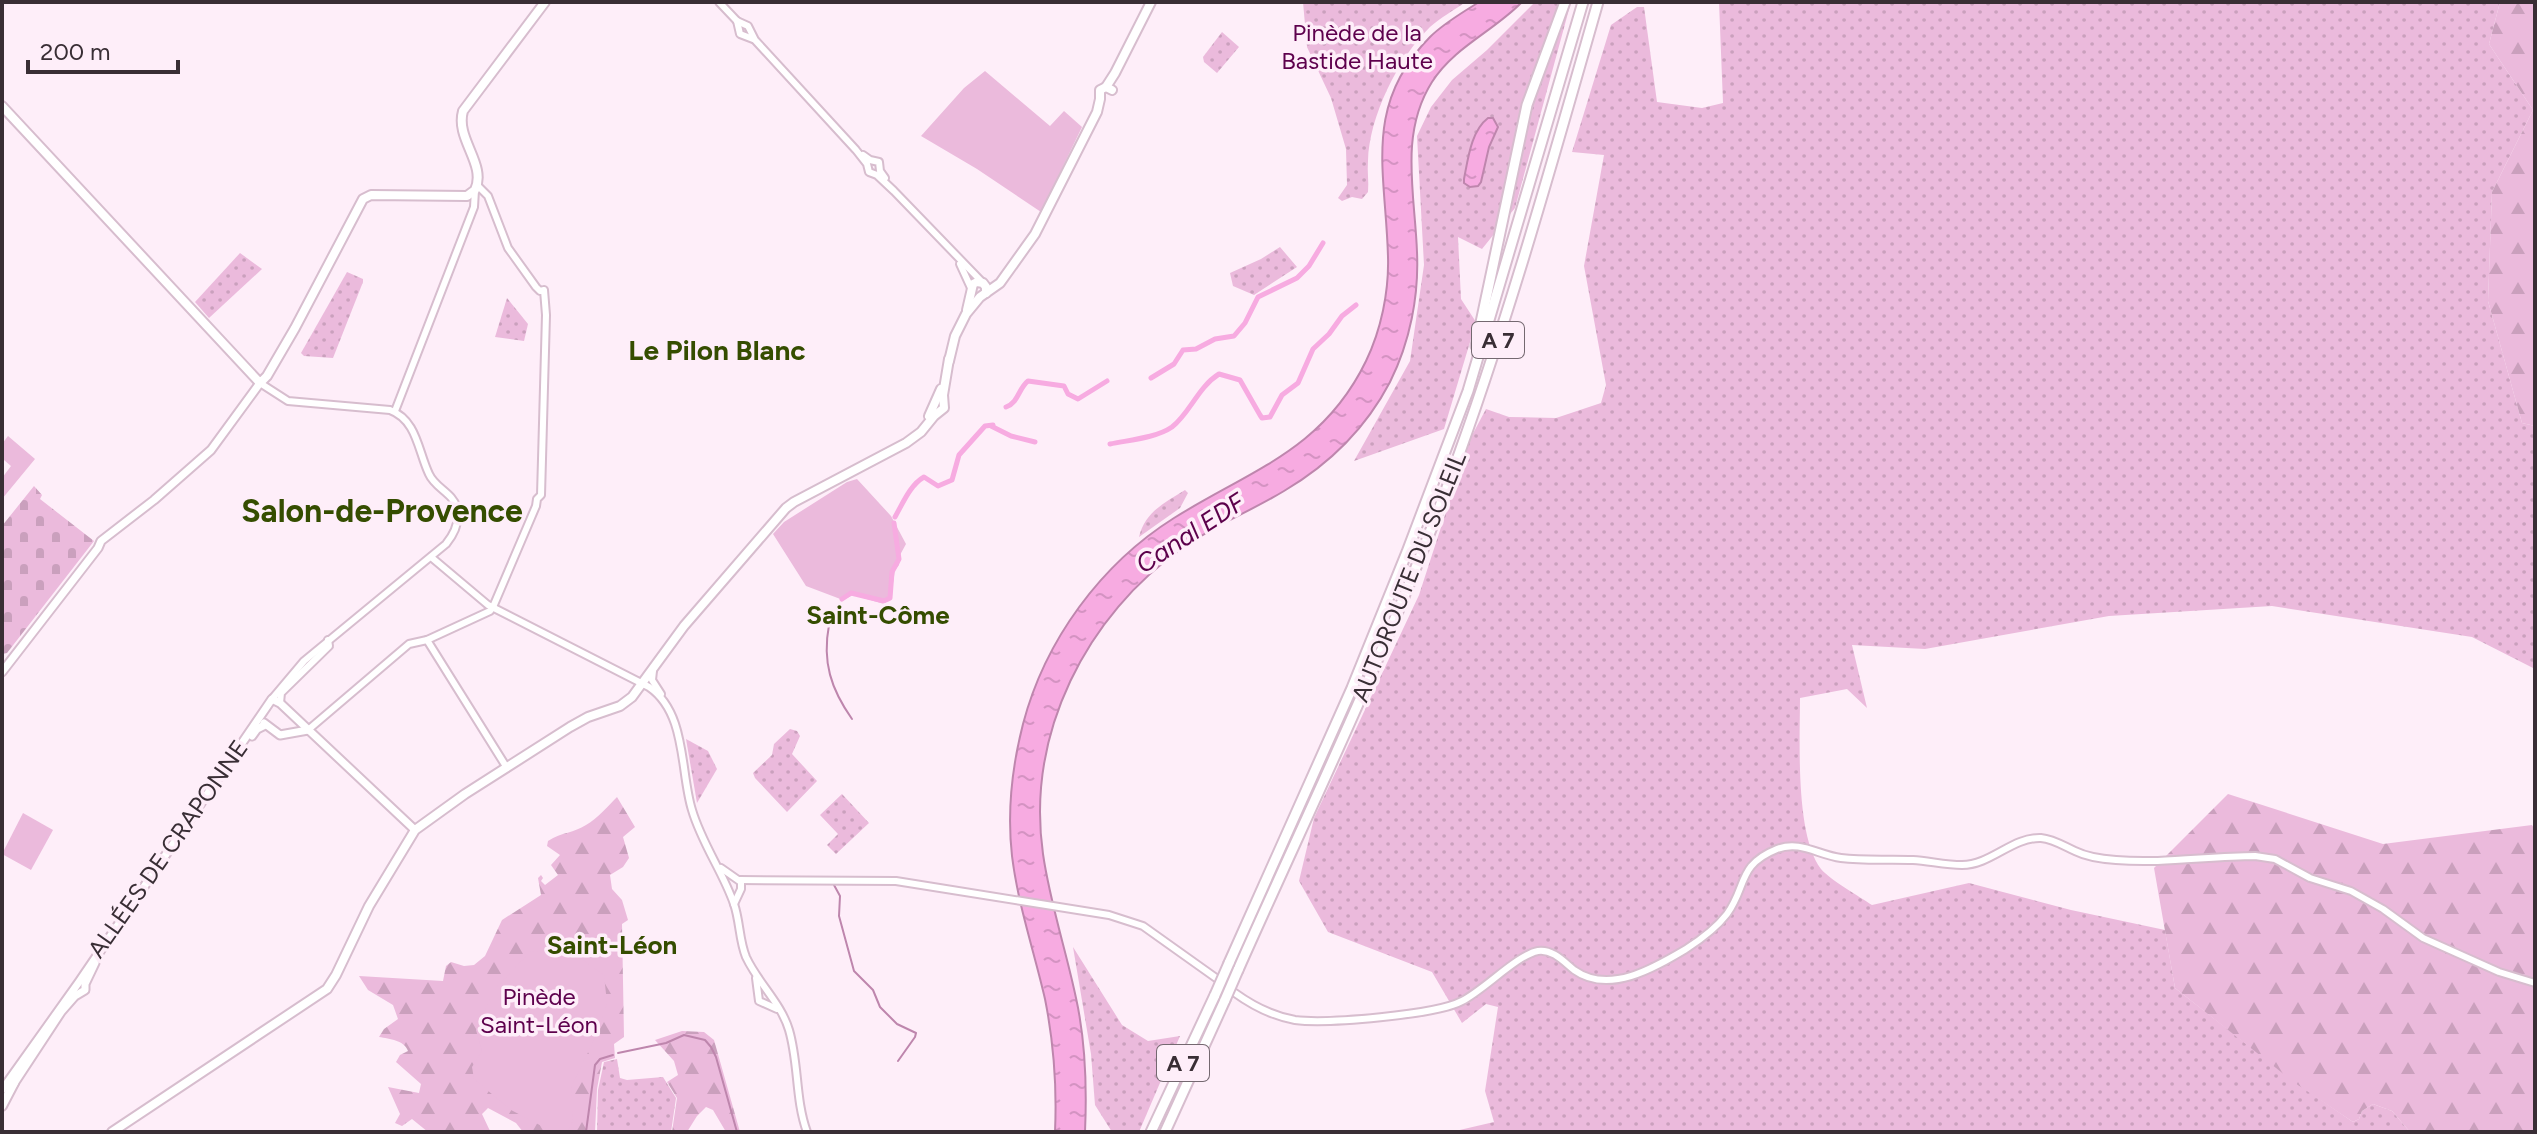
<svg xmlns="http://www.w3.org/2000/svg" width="2537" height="1134" viewBox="0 0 2537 1134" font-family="Figtree,sans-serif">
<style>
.green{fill:url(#green-dots)}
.forest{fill:url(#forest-firs)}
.cemetery{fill:url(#cemetery-stones)}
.pitch{fill:#ebbadc}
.water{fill:url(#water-ripples);stroke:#be86ad;stroke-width:2}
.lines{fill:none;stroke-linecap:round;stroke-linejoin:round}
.stream{stroke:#be86ad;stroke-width:2}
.canal{stroke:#f7abe1;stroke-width:5}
.tertiary-casing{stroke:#d7bdce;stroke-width:10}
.secondary-casing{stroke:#d7bdce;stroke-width:11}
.primary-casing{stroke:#d7bdce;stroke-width:12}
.motorway-casing{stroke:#d7bdce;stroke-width:13}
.tertiary{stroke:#fff;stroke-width:6}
.secondary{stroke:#fff;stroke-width:7}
.primary{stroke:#fff;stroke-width:8}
.motorway{stroke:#fff;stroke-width:9}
.motorway-bridge-casing{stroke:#d7bdce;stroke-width:13;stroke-linecap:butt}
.motorway-bridge{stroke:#fff;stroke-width:9}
.labels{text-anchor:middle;stroke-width:7;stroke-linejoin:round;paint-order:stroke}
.shield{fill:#feeef9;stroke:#746870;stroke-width:2}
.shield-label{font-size:22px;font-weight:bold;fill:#392e35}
.park-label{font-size:24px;fill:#5e014d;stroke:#feeef9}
.street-label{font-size:24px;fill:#392e35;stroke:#feeef9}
.water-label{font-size:26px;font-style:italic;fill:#5c004b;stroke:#feeef9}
.neighbourhood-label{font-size:26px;font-weight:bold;fill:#354d00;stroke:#feeef9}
.quarter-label{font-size:28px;font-weight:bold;fill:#354d00;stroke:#feeef9}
.district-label{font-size:32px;font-weight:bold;fill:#354d00;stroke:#feeef9}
</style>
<defs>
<pattern id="green-dots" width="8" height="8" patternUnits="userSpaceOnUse" patternTransform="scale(2)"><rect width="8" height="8" fill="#ebbadc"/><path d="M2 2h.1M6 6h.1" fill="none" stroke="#caa0bd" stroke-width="1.8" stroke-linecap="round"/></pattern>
<pattern id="forest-firs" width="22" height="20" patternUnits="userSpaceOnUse" patternTransform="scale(2)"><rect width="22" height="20" fill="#ebbadc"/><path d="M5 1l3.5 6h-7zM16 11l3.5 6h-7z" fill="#caa0bd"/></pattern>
<pattern id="cemetery-stones" width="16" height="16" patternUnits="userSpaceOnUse" patternTransform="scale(2)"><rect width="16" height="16" fill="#ebbadc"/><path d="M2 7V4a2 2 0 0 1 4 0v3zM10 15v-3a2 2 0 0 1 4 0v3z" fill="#caa0bd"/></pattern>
<pattern id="water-ripples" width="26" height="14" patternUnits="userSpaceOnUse" patternTransform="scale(2)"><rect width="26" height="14" fill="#f7abe1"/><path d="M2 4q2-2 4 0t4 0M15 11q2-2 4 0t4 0" fill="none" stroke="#d493c2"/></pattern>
</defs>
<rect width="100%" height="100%" fill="#feeef9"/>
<g class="green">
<path d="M1303,2H1466C1454,10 1440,18 1430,27C1398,58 1369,117 1368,161C1367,171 1369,182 1368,192L1362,199L1352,197L1342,201L1338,198L1347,185L1346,149L1331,98L1307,47Z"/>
<polygon points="1535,2 1571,2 1515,208 1482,249 1458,237 1461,299 1476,322 1444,429 1354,461 1410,361 1424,265 1417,136 1431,107 1452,80 1487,50"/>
<path d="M1719,2H2500L2489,44L2533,110L2492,192L2488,301L2522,423L2535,426V669L2472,637L2272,606L2109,616L1925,649L1852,645L1867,708L1847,689L1800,698C1800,740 1795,835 1821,869C1829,879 1860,897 1872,905L1969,883L2071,910L2165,930L2175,988L2295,1082L2353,1122L2359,1119L2362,1111L2373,1104L2392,1111L2410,1132H1451L1494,1122L1485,1091L1498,1007L1486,1004L1462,1023L1432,972L1328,932L1299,881L1314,818L1419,595L1469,441L1486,409L1509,417L1556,418L1601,403L1606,385L1584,266L1604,155L1572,152L1611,25L1637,7H1644L1657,102L1702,108L1723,103Z"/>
<polygon points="1222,32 1239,47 1217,73 1204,62 1203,57"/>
<polygon points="1280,247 1297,267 1254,295 1233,286 1230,273 1261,259"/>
<polygon points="240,253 262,269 209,318 195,302"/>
<polygon points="347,272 363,279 363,282 333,358 304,356 301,353"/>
<polygon points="507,298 528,324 524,341 495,337"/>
<path d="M1185,490L1188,493L1180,508L1139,537C1145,512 1164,503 1185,490Z"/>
<polygon points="790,729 797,731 800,736 792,754 817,781 787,812 755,778 753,773 772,755 774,744"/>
<polygon points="686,739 708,751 717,769 697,803"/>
<polygon points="842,794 869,823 836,854 827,845 838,834 820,815"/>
<polygon points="1073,947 1122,1025 1148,1041 1180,1036 1139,1132 1112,1132 1095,1105 1091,1054"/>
<polygon points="617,1059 620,1078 627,1080 663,1077 676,1098 671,1132 597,1132 598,1090 604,1062"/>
</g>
<g class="forest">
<polygon points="2500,2 2535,2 2535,426 2522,423 2488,301 2492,192 2533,110 2489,44"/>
<polygon points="2228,794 2383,844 2532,825 2535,830 2535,1132 2410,1132 2392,1111 2373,1104 2362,1111 2359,1119 2353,1122 2295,1083 2175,988 2154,868"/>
<path d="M617,797L635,827L623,837L629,858L623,867L610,875L612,889L622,900L628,920L622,924L624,1037L614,1044L615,1058L602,1062L597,1089L595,1132H523L516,1123L488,1108L482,1114L490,1131L496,1132H428L412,1119L402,1126L395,1123L400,1114L388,1087L419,1093L421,1084L396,1062L400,1055L408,1051C404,1040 390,1039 379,1037L384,1029L398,1019L393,1005L368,990L359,976L443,981L446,966L451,962L464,966L474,965L485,956L502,920L541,895L538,878L541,875L543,878L541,881L545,885L558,875L551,865L560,855L547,846L548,841C562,832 574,833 586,825C598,818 608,806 617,797Z"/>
<polygon points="682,1031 704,1032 714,1040 740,1132 726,1132 713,1110 706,1107 697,1116 687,1132 672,1132 677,1098 667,1082 678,1075 674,1061 655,1040"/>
</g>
<polygon class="cemetery" points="34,486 42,495 40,499 94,541 7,653 2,654 2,526"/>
<g class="pitch">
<polygon points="985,71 1050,126 1064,111 1082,127 1041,212 977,169 921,136 964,88"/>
<polygon points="8,436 35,459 2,499 2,478 11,466 4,460 2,462 2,444"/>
<polygon points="857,479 891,516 906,544 900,555 899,565 895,570 891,596 884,604 853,595 843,600 806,586 773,534 784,522 847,482"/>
<polygon points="23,813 53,830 31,870 2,854"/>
<polygon points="531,951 579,957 604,975 607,1003 599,1030 571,1087 573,1120 568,1132 553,1132 511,1110 474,1079 472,1067 482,1051 476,1030 494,990"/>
</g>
<g class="water">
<path d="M1479,2H1522C1494,31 1454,47 1432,82C1399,134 1415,194 1417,252C1419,296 1410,342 1390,382C1366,428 1328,465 1284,491C1251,511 1215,525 1184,547C1086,615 1026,734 1043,854C1050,903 1066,950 1076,998C1086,1043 1087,1087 1085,1132H1055C1057,1087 1054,1044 1045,999C1034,951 1018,905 1012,856C1007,812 1012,767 1023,724C1045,640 1101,564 1174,518C1251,470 1323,450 1366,361C1381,330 1389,292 1388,257C1386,172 1362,106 1430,37C1444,23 1462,13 1479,2Z"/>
<path d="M1488,118H1493L1498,127L1489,147L1481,182L1478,186L1470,187L1464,183V179C1468,159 1471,131 1488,118Z"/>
</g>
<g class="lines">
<g class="stream">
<polyline points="830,623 839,604"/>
<path d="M829,625C822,662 831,689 852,719"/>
<polyline points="834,885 840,896 839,916 854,971 873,990 880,1007 897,1024 916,1033 915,1037 898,1061"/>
<polyline points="618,1053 666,1043 684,1035 705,1040 711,1047 716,1057 737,1132"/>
<polyline points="586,1132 595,1065 600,1059 613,1055"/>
</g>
<g class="canal">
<polyline points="1151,378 1174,364 1183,350 1196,349 1215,339 1234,336 1245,323 1258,297 1297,278 1309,266 1323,243"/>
<path d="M1006,407C1019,402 1018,389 1028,381L1064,386L1068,394L1078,399L1107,381"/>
<polyline points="991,426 1011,436 1035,442"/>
<path d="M1110,444C1129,440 1156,438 1172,427C1190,413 1198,387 1219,374L1240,380L1260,415L1262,418L1270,417L1282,395L1298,383L1313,349L1329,334L1342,316L1356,305"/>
<path d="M895,517C903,503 910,485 924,477L938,486L952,480L959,455L985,426L993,425"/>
<polyline points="842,599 851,593 884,601 890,598 892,572 899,559 894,523"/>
</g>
<defs>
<g id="tertiary">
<polyline points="719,2 737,21 748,26 755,40 856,150 867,164 869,172 877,175 894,191 982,282"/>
<polyline points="737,21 740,34 753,39"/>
<polyline points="863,155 870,160 879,162 880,171 885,178"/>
<polyline points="478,186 488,196 508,248 536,287 540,291 544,290 546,315 541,495 537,499 536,506 493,607"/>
<polyline points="960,264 971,288"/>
<path d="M260,383L288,401L390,410C417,420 418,451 429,474C435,488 453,493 457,508C460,522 455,533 446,544L304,661L272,699"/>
<polyline points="395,411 474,207 475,190"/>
<path d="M431,557L488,605L649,687C687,713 680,772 692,810C702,844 723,872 734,904C740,921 739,940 746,957C758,983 781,1003 789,1030C799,1064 795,1099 807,1132"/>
<polyline points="427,640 507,768"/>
<polyline points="653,671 652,680 661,694"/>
<polyline points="280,703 281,693 329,646 328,640"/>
<polyline points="308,730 409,644 427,640 490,611 493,607"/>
<polyline points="721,868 741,882 741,889 734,904"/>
<polyline points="739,880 896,881 1109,915 1143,926 1216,978"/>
<polyline points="756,978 759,1001 777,1009"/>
<path d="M1235,993C1253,1006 1273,1016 1295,1020C1326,1024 1436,1015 1462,1001C1484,990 1517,955 1538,951C1553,949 1564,962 1574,970C1609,995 1654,968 1686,949C1700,940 1717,927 1727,914C1747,887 1737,865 1777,849C1800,840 1818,855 1841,858C1865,861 1889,859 1913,860C1929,861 1946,865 1962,865C1991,865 2012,837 2041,838C2053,839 2064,846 2075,851C2087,857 2102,859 2116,860C2162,864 2209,856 2255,856L2275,859L2310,878L2351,891L2383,909L2423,938L2499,972L2535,983"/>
</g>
<g id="secondary">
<polyline points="2,672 98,548 101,541 154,500 211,450 260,383"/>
<polyline points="264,723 280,735 308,730"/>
<polyline points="252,736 257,729 265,725"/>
<polyline points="13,1085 61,1012 75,996 85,990 85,984 95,963"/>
<polyline points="2,1090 79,982 272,699 280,703 415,830"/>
</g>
<g id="primary">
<polyline points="1106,87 1115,73 1151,2"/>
<path d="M2,106L260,383L267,376L295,328L363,199L371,195L467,196L475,190C487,164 455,139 463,111L545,2"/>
<polyline points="967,310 973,284 977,282 983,283 986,287 986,293"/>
<polyline points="949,361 955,336 966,314 980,297 1000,283 1035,234 1097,112 1100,99 1100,90 1106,87 1112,90"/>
<polyline points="929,416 941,389"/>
<polyline points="2,1106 14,1083"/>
<polyline points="112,1132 327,989 336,975 369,906 415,830 465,794 570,727 588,717 620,706 632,697 684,626 786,508 794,502 906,443 921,432 934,416 944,408 943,395 949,359"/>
</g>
<g id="motorway">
<polyline points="1476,346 1527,105 1565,2"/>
<polyline points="1229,963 1352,688 1407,552 1468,391 1583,2"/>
<path d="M1238,970C1310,808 1388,648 1449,482C1507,325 1552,163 1598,2"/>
<polyline points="1151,1132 1215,995"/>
<polyline points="1165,1132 1225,1000"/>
</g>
</defs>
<use href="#tertiary" class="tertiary-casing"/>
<use href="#secondary" class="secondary-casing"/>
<use href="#primary" class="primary-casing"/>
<use href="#motorway" class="motorway-casing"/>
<use href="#tertiary" class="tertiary"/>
<use href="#secondary" class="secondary"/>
<use href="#primary" class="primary"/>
<use href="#motorway" class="motorway"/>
<defs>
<g id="motorway-bridge">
<polyline points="1215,995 1229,963"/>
<polyline points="1225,1000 1238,970"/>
</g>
</defs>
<use href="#motorway-bridge" class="motorway-bridge-casing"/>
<use href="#motorway-bridge" class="motorway-bridge"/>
</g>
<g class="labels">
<g class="shield">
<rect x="1472" y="322" width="52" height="36" rx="6"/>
<rect x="1157" y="1045" width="52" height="36" rx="6"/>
</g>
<g class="shield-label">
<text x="1498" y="348">A 7</text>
<text x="1183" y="1071">A 7</text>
</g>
<g class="park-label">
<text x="1357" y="41">Pinède de la<tspan x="1357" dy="28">Bastide Haute</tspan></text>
<text x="539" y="1005">Pinède<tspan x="539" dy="28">Saint-Léon</tspan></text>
</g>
<g class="street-label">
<text transform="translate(1409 577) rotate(-68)" y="8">AUTOROUTE DU SOLEIL</text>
<text transform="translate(168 849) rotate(-55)" y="8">ALLÉES DE CRAPONNE</text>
</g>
<g class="water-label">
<text transform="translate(1190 533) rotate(-33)" y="9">Canal EDF</text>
</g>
<g class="neighbourhood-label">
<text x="878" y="624">Saint-Côme</text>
<text x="612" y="954">Saint-Léon</text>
</g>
<g class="quarter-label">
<text x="717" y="360">Le Pilon Blanc</text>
</g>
<g class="district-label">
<text x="382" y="522">Salon-de-Provence</text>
</g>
</g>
<rect width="2537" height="1134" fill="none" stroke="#392e35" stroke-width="8"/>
<path d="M28 60v12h150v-12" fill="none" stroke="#392e35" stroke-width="4"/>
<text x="40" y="60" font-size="24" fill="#392e35" stroke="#feeef9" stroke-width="6" paint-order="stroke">200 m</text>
</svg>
